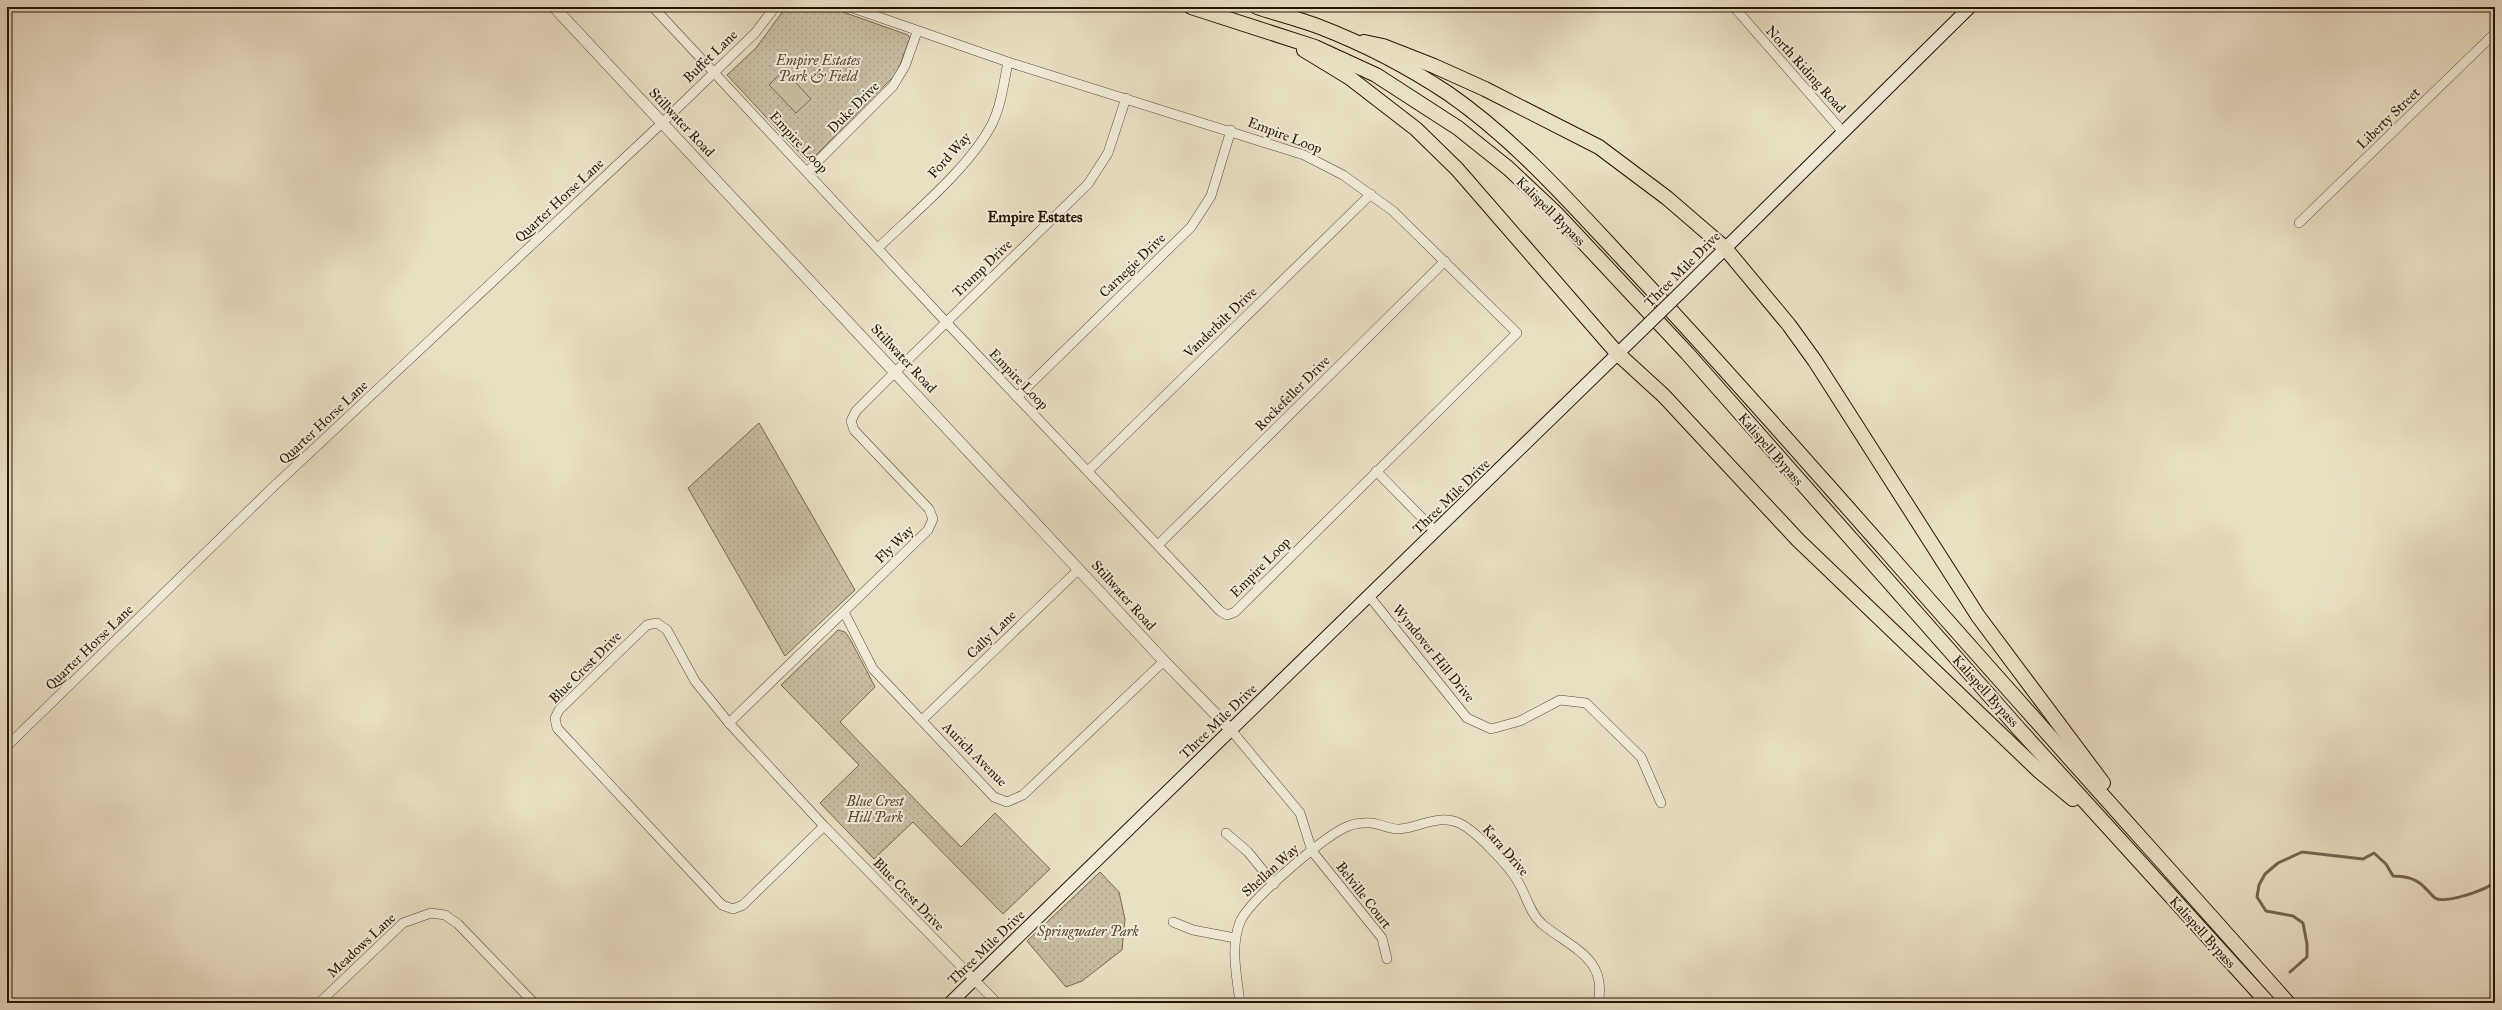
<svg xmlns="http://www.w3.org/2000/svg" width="2502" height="1010" viewBox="0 0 2502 1010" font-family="'IM FELL Great Primer',serif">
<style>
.grass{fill:url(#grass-dots);stroke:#786954}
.garden{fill:#c8bda3;stroke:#786954}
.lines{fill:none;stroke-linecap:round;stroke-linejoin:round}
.stream{stroke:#746551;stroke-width:3}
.minor-casing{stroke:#584835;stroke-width:10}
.tertiary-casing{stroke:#584835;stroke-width:12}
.secondary-casing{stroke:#271506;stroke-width:14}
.trunk-casing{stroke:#271506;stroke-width:16}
.minor{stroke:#f1ead8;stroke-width:9}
.tertiary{stroke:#f1ead8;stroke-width:11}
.secondary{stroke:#f1ead8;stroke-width:12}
.trunk{stroke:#e9dfc3;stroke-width:14}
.secondary-bridge-casing{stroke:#271506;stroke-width:14;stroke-linecap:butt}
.secondary-bridge{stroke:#f1ead8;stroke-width:12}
.labels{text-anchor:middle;stroke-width:4;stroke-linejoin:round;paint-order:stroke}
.street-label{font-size:14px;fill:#271506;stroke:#f1ead8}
.park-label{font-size:14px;font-style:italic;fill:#574735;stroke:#f1ead8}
.neighbourhood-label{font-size:15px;font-weight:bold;fill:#271506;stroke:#f1ead8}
</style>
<defs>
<pattern id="grass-dots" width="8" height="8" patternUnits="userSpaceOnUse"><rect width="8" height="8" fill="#c8bda3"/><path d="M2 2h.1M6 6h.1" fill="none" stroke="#aca28b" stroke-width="1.8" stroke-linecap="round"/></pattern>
</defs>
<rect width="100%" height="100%" fill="#e9dfc3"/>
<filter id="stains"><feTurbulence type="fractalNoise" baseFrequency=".005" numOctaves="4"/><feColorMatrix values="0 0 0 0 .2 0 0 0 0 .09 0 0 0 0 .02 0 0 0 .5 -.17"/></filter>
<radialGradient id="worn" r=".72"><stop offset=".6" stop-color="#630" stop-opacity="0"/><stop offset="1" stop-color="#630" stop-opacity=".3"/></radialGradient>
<g class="grass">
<polygon points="786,7 829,7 908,35 910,38 897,73 811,160 806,160 727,75 756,48"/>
<polygon points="759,423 855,590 785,656 688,488"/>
<polygon points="838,630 845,632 850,639 875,687 840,722 961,847 995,813 1050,869 1003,914 913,822 874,859 820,803 859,765 781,685"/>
<polygon points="1100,872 1119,892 1125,919 1122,950 1082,981 1066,987 1027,941"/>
</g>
<polygon class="garden" points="784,70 811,99 796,113 769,85"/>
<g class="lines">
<path class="stream" d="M2290,972L2307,957V944L2303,923L2293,916L2266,911L2257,897L2259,885L2265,874L2278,863L2302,852L2363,859L2374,853L2386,864L2393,876C2405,876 2416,878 2424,887C2428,890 2431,895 2435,898C2444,904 2489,890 2495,881"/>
<defs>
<g id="minor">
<polyline points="653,7 946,322 1220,611 1227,615 1235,612 1517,333 1393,211 1343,175 1304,155 1008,62 850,7"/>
<polyline points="1734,7 1843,132"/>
<polyline points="807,172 893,86 905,66 917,32"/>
<polyline points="2299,223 2495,33"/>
<path d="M878,248C913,214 970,167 992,124C1001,106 1004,82 1008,62"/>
<polyline points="1017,397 1191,227 1211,196 1231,130"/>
<polyline points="1088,471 1371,194"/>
<polyline points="1376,471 1436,532"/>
<polyline points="1158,545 1445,261"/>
<polyline points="1369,596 1467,718 1491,729 1520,721 1560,700 1586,703 1641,757 1661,803"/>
<polyline points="844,612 873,669 994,797 1007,802 1023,795 1164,661"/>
<polyline points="922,720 1079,569"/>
<polyline points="729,723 928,530 933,519 929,509 854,430 851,421 856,411 884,383 1088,184 1108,153 1126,98"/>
<polyline points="1231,730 1300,813 1312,851 1382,938 1387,959"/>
<polyline points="7,746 271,489 662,123 755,33 775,7"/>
<polyline points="824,826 743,905 733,909 722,905 557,728 555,718 559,710 647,625 657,623 667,630 695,681 729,723 824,826 997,1003"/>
<polyline points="1226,833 1248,852 1274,884"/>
<polyline points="1173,922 1193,930 1235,938"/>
<polyline points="319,1003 403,923 431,913 445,915 458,924 534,1003"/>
<path d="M1240,1003C1237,977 1230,947 1240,922C1249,900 1322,839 1344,828C1350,825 1359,823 1365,823C1376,821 1389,830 1400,829C1420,827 1439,814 1459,823C1475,830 1508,865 1517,880C1526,894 1529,912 1542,924C1571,948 1608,958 1598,1003"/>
</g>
<polyline id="tertiary" points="554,7 1164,661 1231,730"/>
<g id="secondary">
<polyline points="1679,294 1970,7"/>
<polyline points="950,1003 1642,330"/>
</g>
<g id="trunk">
<polyline points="1191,7 1315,47 1376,75 1458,128 1508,168 1556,213 1687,353 2019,729 2268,1003"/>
<path d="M1257,7C1278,14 1299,19 1320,27C1364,44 1410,68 1449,94C1515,140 1568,200 1623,259C1713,354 1799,453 1886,551C2019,703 2154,852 2288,1003"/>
<polyline points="1364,42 1383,46 1434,66 1485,89 1599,147 1667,198 1725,248 1789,325 1815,361 1978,616 2103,783"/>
<polyline points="1304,50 1350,78 1416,129 1457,169 1617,353 1664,396 1798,540 2038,770 2073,799"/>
</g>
</defs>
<use href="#minor" class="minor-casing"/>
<use href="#tertiary" class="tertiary-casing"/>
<use href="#secondary" class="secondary-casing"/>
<use href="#trunk" class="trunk-casing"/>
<use href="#minor" class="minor"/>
<use href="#tertiary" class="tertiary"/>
<use href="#secondary" class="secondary"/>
<use href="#trunk" class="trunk"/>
<defs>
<polyline id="secondary-bridge" points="1642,330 1679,294"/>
</defs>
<use href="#secondary-bridge" class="secondary-bridge-casing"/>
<use href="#secondary-bridge" class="secondary-bridge"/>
</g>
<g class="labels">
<g class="street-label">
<text transform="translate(710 56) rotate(-44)" y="5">Buffet Lane</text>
<text transform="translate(1806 69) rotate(48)" y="5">North Riding Road</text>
<text transform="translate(853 107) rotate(-45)" y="5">Duke Drive</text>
<text transform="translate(2388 118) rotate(-44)" y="5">Liberty Street</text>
<text transform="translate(682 122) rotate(47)" y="5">Stillwater Road</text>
<text transform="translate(1285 135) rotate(21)" y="5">Empire Loop</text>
<text transform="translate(799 142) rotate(47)" y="5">Empire Loop</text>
<text transform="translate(949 155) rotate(-48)" y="5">Ford Way</text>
<text transform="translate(559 200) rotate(-43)" y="5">Quarter Horse Lane</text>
<text transform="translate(1551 211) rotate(45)" y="5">Kalispell Bypass</text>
<text transform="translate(1132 265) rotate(-44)" y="5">Carnegie Drive</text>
<text transform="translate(982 268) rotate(-44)" y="5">Trump Drive</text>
<text transform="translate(1682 269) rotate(-45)" y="5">Three Mile Drive</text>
<text transform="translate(1220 322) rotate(-44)" y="5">Vanderbilt Drive</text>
<text transform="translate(904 358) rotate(47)" y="5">Stillwater Road</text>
<text transform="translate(1019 379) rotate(46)" y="5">Empire Loop</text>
<text transform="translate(1292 393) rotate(-45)" y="5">Rockefeller Drive</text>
<text transform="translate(323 422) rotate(-43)" y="5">Quarter Horse Lane</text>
<text transform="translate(1771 449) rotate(49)" y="5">Kalispell Bypass</text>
<text transform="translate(1451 496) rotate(-44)" y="5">Three Mile Drive</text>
<text transform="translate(894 544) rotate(-44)" y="5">Fly Way</text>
<text transform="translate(1260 567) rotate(-45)" y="5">Empire Loop</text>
<text transform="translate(1124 595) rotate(48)" y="5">Stillwater Road</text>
<text transform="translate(991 634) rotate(-44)" y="5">Cally Lane</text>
<text transform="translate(89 647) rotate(-44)" y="5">Quarter Horse Lane</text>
<text transform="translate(1434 653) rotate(51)" y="5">Wyndover Hill Drive</text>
<text transform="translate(585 667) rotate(-45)" y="5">Blue Crest Drive</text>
<text transform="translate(1986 691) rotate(48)" y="5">Kalispell Bypass</text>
<text transform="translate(1218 721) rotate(-44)" y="5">Three Mile Drive</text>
<text transform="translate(975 754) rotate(45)" y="5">Aurich Avenue</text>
<text transform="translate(1506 850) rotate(49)" y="5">Kara Drive</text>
<text transform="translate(1270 870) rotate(-42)" y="5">Shellan Way</text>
<text transform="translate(909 894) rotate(46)" y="5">Blue Crest Drive</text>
<text transform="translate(1364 895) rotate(52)" y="5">Belville Court</text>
<text transform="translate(2203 932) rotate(48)" y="5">Kalispell Bypass</text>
<text transform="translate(361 945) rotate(-43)" y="5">Meadows Lane</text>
<text transform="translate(986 947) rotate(-44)" y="5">Three Mile Drive</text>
</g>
<g class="park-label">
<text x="818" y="65">Empire Estates<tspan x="818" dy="16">Park &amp; Field</tspan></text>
<text x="875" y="806">Blue Crest<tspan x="875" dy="16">Hill Park</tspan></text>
<text x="1088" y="936">Springwater Park</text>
</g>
<g class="neighbourhood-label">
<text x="1035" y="222">Empire Estates</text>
</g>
</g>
<rect width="2502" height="1010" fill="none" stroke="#e9dfc3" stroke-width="24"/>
<rect x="8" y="8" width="2486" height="994" fill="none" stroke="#271506" stroke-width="2"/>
<rect x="12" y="12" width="2478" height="986" fill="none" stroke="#271506"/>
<rect width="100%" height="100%" filter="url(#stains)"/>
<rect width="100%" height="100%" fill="url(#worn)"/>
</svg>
